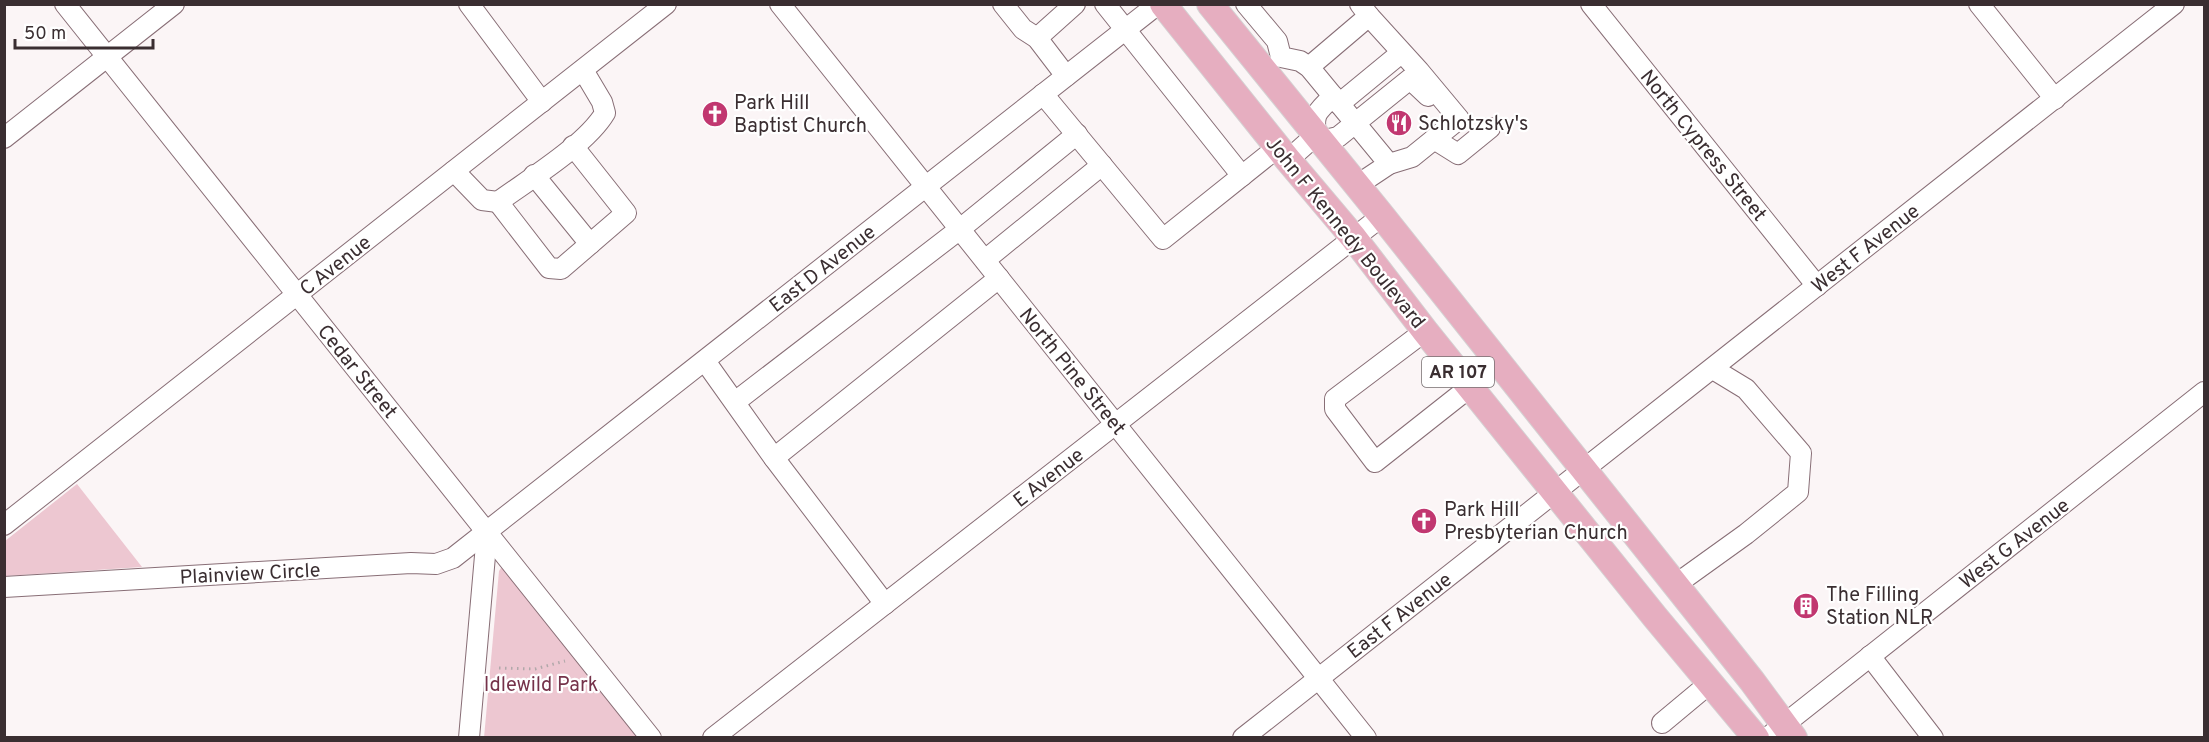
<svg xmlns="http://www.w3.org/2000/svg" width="2209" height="742" viewBox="0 0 2209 742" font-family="Overpass,sans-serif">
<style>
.green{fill:#edc7d1}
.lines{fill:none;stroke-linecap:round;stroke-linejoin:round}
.minor-casing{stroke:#886e76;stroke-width:22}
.major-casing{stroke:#d4d1d2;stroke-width:28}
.path{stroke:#b1a8aa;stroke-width:3;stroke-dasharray:1.5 4.5;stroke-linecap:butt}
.minor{stroke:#fff;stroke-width:20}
.major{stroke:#e6aec0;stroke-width:26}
.labels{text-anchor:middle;stroke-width:4.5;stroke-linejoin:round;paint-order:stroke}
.shield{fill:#fff;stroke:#756d6f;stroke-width:1.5}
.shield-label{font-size:18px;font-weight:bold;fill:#3a2e31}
.poi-label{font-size:20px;fill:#3a2e31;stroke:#fff;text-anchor:start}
.street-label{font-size:20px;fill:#3a2e31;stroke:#fff}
.park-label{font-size:20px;fill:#75324a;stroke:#fff}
</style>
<rect width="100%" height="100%" fill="#fbf5f6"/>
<g class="green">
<polygon points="77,484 142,567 5,576 5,541"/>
<polygon points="503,565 651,737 484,738 499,571"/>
</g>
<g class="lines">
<defs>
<g id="minor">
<polyline points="65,4 651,738"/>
<polyline points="469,4 542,102"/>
<polyline points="780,4 1366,738"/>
<polyline points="1003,4 1023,29 1037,38 1066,76"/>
<polyline points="1105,4 1242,176"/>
<polyline points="1246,4 1277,41 1281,57 1300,61 1309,67 1389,164 1356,186"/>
<polyline points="1591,4 1817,286"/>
<polyline points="1979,4 2055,99"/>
<polyline points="1369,16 1419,71 1459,119 1412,157 1389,164"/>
<polyline points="1037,38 1075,4"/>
<polyline points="1309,67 1369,16 1360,4"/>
<polyline points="1043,94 1163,239 1278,147"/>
<polyline points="1339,104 1401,53"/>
<polyline points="1316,135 1325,140 1338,137 1410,79 1428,96"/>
<path d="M1316,135C1313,112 1317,113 1333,96"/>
<polyline points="4,138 174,4"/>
<polyline points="1434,139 1458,154 1490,128"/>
<polyline points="1288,160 1316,135"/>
<path d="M454,171L482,200L498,202C528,180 586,145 605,113L602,102L583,70"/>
<polyline points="534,175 590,244"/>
<polyline points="498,202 549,268 561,269 626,213 573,146"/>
<polyline points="985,260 1102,165"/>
<polyline points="1425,331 1335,399 1335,409 1375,462 1470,387"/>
<polyline points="705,361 774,458 885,604"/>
<polyline points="735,402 960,229 1077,134"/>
<polyline points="774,458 999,278"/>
<polyline points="4,525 666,4"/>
<polyline points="1675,585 1746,534 1798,492 1801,453 1746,389 1713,369"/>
<polyline points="4,587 411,563 436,564 453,558 1158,4"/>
<polyline points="1870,656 1933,738"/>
<polyline points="1662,723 1710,683"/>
<polyline points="469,738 487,533"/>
<polyline points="713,738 1382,216"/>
<polyline points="1243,738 2174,4"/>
<polyline points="1767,738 2204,392"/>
</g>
<g id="major">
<polyline points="1163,4 1288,160 1353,237 1425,331 1655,617 1756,738"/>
<polyline points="1210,4 1382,216 1752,681 1794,738"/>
</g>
</defs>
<use href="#minor" class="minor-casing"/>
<use href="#major" class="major-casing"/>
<polyline class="path" points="499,668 535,669 565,661"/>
<use href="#minor" class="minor"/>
<use href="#major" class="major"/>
</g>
<defs>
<symbol id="church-disc" viewBox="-11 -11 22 22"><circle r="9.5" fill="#c13770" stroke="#fff"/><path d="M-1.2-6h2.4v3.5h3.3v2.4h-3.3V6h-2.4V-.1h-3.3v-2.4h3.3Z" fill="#fff"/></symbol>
<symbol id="restaurant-disc" viewBox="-11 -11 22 22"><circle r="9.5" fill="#c13770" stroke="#fff"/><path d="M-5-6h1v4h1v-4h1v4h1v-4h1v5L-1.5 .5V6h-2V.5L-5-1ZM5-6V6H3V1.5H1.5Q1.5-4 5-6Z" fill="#fff"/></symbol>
<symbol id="building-disc" viewBox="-11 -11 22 22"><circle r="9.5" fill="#c13770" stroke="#fff"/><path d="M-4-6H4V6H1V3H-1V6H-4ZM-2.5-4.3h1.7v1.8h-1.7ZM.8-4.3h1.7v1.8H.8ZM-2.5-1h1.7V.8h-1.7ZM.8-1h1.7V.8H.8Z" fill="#fff"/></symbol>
</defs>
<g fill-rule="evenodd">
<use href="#church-disc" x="700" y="99" width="30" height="30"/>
<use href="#restaurant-disc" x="1384" y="108" width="30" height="30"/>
<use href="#church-disc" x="1409" y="506" width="30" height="30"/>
<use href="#building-disc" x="1791" y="591" width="30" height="30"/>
</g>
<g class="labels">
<rect class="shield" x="1422" y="357" width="72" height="30" rx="4.5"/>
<g class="shield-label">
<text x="1458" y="378">AR 107</text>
</g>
<g class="poi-label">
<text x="734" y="109">Park Hill<tspan x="734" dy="23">Baptist Church</tspan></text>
<text x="1418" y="130">Schlotzsky's</text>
<text x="1444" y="516">Park Hill<tspan x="1444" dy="23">Presbyterian Church</tspan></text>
<text x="1826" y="601">The Filling<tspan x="1826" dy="23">Station NLR</tspan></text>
</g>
<g class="street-label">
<text transform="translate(1704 145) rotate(51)" y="7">North Cypress Street</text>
<text transform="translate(1346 232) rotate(51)" y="7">John F Kennedy Boulevard</text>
<text transform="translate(1865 248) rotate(-38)" y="7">West F Avenue</text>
<text transform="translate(335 265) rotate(-38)" y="7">C Avenue</text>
<text transform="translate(822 268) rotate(-38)" y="7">East D Avenue</text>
<text transform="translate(358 371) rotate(51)" y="7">Cedar Street</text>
<text transform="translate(1073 371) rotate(51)" y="7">North Pine Street</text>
<text transform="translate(1048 477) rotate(-38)" y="7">E Avenue</text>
<text transform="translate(2014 543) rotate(-38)" y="7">West G Avenue</text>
<text transform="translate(250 573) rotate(-3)" y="7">Plainview Circle</text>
<text transform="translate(1399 615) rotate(-38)" y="7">East F Avenue</text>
</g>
<g class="park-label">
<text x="541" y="691">Idlewild Park</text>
</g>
</g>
<rect width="2209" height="742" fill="none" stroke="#3a2e31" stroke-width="12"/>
<path d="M15 39v9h138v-9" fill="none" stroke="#3a2e31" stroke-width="3"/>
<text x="24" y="39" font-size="18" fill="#3a2e31" stroke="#ffffff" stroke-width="4.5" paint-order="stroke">50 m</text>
</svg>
